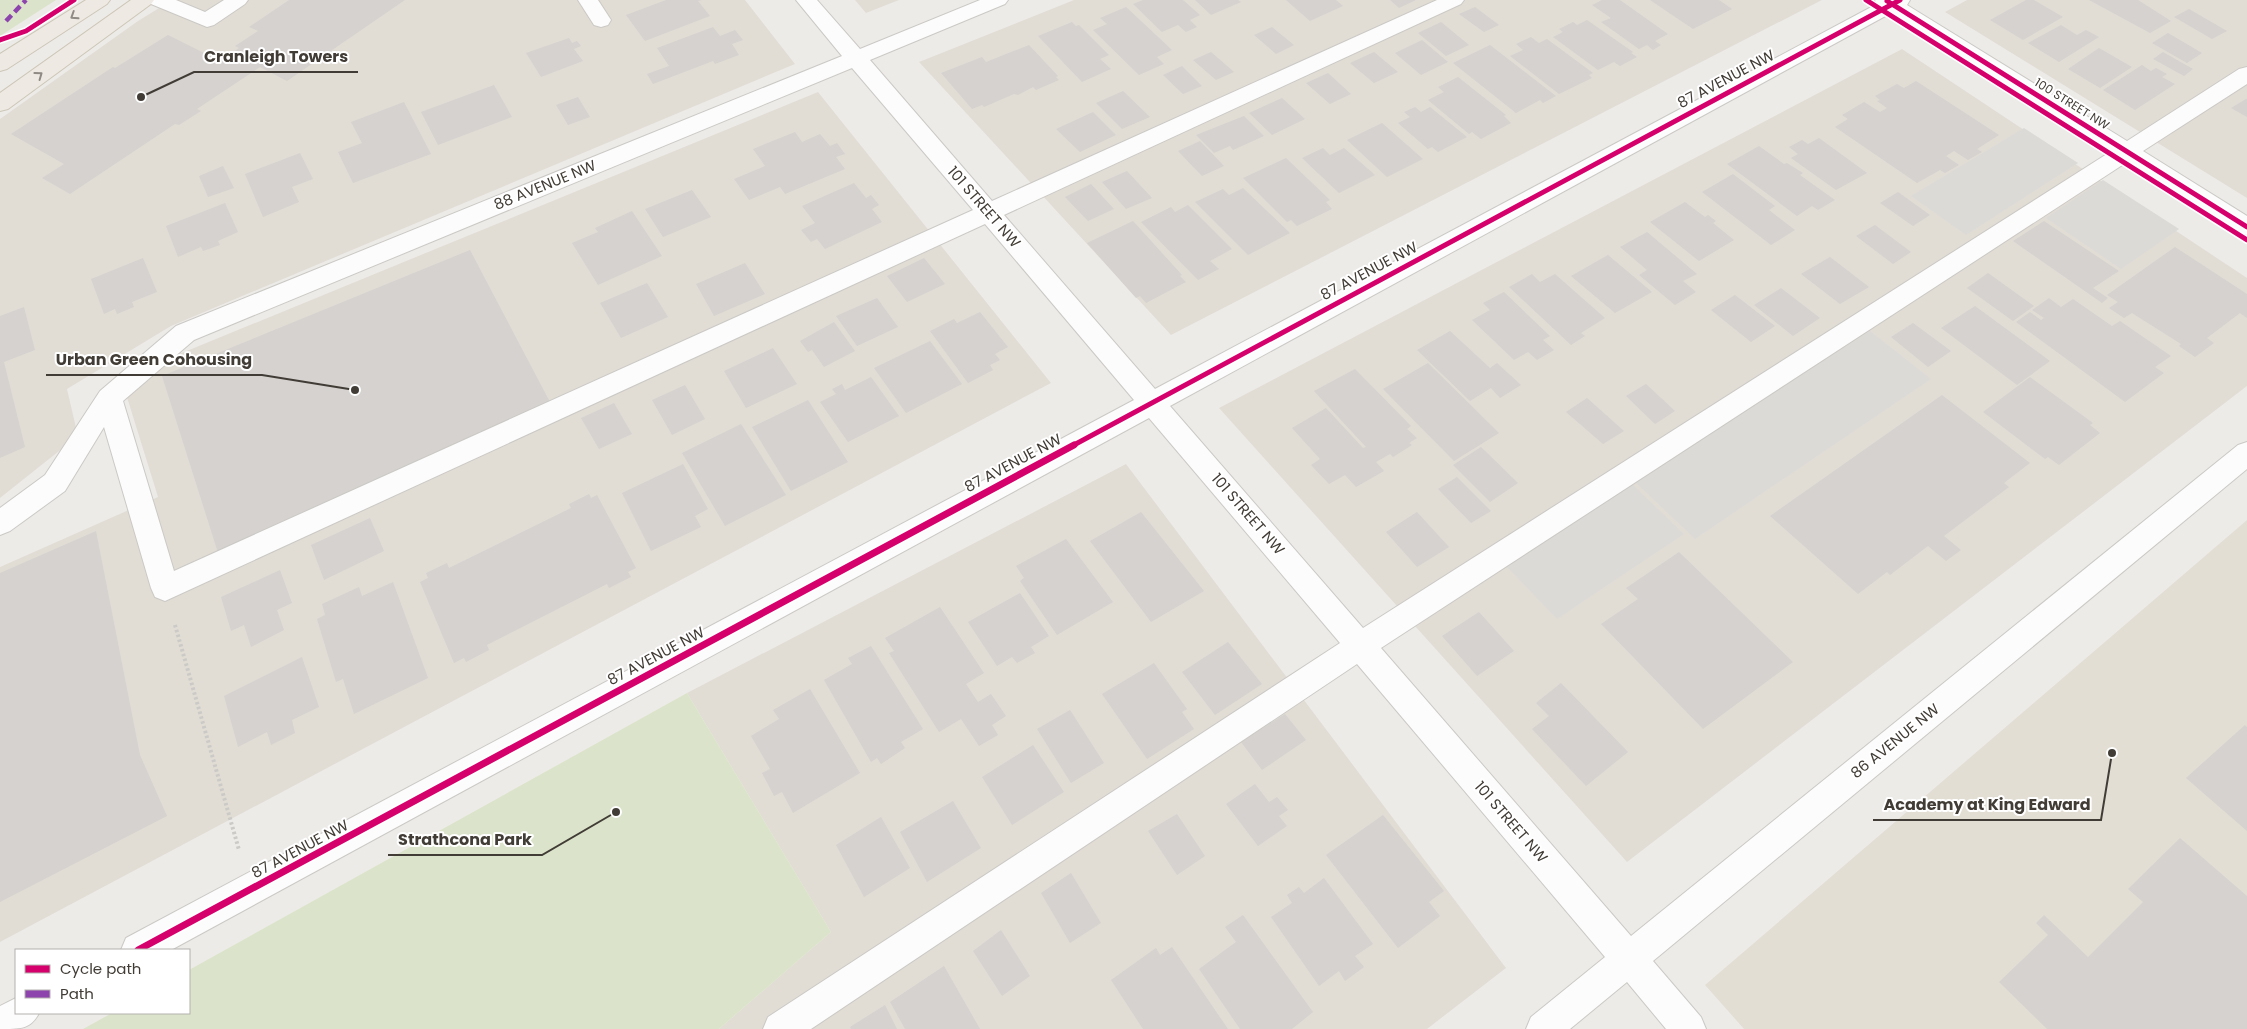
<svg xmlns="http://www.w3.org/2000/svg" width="2247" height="1029" viewBox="0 0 2247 1029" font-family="Poppins,sans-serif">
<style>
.residential{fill:#e1ddd5}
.education{fill:#e3ded4}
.green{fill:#dbe4ca}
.parking{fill:#dcdad7}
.building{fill:#d5d2cf}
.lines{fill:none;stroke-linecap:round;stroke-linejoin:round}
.minor-casing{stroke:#cbc9c5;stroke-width:2}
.major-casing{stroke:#cdc6b8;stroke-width:2}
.path{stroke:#cbcac6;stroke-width:4;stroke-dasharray:2.5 2.5;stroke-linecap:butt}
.minor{fill:#fcfcfc;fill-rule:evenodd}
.major{fill:#eeeae3;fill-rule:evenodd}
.quiet{stroke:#8e44ad;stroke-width:4.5;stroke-dasharray:8 4.5;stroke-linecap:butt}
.cycleway-far1-casing{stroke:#fff;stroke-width:8}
.cycleway-casing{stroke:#fff;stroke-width:10}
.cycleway-far1{stroke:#d6006c;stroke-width:5}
.cycleway{stroke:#d6006c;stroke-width:7}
.oneway{stroke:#8f8a83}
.labels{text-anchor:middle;stroke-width:4;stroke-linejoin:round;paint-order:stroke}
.far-street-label{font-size:12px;fill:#413c35;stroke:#fff}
.street-label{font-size:15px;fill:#413c35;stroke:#fff}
.leader{fill:none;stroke:#413c35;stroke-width:2}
.callout-dot{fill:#413c35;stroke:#fff;stroke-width:2}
.callout-label{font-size:16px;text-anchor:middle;font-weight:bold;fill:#413c35;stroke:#fff;stroke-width:4;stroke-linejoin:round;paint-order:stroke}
</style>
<rect width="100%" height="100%" fill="#edebe8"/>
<g class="residential">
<polygon points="172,0 745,0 795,64 171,326 67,389 78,436 0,498 0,119 138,21"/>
<polygon points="855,0 899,0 866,13"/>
<polygon points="1074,0 1822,0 1171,335 919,62"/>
<polygon points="1967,0 2247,0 2247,198 1945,12"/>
<polygon points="1902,49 2247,278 2247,386 1627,862 1219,408"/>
<polygon points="818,92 1051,383 0,942 0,567 158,497 121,378"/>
<polygon points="1126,464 1506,968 1427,1029 719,1029 831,932 687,693"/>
</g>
<polygon class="education" points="2247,520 2247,1029 1744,1029 1705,985"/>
<g class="green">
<polygon points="0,0 56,0 0,36"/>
<polygon points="687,693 831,932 719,1029 83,1029 112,1013 189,1013 189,970"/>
</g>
<g class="parking">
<polygon points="2024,128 2078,163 1966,235 1911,196"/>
<polygon points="2103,180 2179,229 2121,269 2046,218"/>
<polygon points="1870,331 1931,379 1695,539 1635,482"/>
<polygon points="1632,484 1684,534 1557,619 1506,566"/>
</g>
<g class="building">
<polygon points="289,0 405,0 287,81 260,67 197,109 201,111 179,125 175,124 70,194 42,178 64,164 11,134 113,67 115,68 168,35 220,61 239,48 235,46 258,31 249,27"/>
<polygon points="666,0 702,0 698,1 710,16 645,41 626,15"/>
<polygon points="1143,0 1183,0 1200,15 1190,20 1197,27 1186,32 1178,25 1162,32 1133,4"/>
<polygon points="1195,0 1238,0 1241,2 1211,15"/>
<polygon points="1286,0 1336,0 1343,6 1310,21"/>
<polygon points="1390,0 1416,0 1399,8"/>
<polygon points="1602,0 1620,0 1668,34 1655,41 1661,45 1653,50 1647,45 1639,49 1601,22 1611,18 1592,5"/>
<polygon points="1650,0 1719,0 1732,9 1693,29"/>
<polygon points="2026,0 2034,0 2063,17 2023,40 1990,20"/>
<polygon points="2089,0 2138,0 2171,21 2150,33"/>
<polygon points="1126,7 1172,50 1157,57 1164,64 1139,75 1093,30 1107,24 1100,18"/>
<polygon points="1475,7 1499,25 1484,32 1459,14"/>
<polygon points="2189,9 2227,31 2212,39 2174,17"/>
<polygon points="1587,20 1633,52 1631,53 1637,57 1620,66 1614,62 1598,70 1553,37 1563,32 1559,29 1573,22 1577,25"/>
<polygon points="1072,22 1076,26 1079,25 1109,55 1100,59 1111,69 1082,82 1038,36"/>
<polygon points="1441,22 1469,45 1446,56 1418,33"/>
<polygon points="2061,25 2077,35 2086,30 2099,37 2059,62 2028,43"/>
<polygon points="713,27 720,36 735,30 743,40 732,44 739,55 715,64 713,61 653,84 647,74 669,66 657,48"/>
<polygon points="1272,27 1294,45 1276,54 1254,35"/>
<polygon points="2168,33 2202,53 2187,63 2152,43"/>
<polygon points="1531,37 1539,43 1547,39 1593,73 1589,75 1592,78 1559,94 1510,56 1523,50 1516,44"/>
<polygon points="569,38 572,43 577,41 581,46 574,49 583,61 541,77 526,53"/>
<polygon points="1422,40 1448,62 1421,75 1395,53"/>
<polygon points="1029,45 1058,76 1056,77 1059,80 1036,90 1033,87 1018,95 1014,94 984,107 982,105 972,109 941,73 982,57 986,62"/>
<polygon points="1490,45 1556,96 1543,103 1540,100 1516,113 1453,63"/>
<polygon points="2099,48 2132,67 2100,88 2068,69"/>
<polygon points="1211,52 1234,72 1216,80 1193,60"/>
<polygon points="1374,52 1398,72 1374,83 1350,63"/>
<polygon points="2163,52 2193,69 2184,76 2153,59"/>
<polygon points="2142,65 2151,71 2156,68 2167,74 2162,77 2175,84 2135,110 2103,90"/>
<polygon points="1182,66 1202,86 1183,94 1163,75"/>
<polygon points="1328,73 1351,94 1330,104 1306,83"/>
<polygon points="1458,77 1506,115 1504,116 1511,123 1481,139 1472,132 1469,134 1428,100 1444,92 1438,87"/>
<polygon points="1916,81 1999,135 1977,149 1982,152 1968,160 1954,151 1946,156 1959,165 1945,173 1940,170 1917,183 1835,127 1848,119 1842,115 1864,102 1880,112 1887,108 1877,101 1880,100 1875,96 1897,84 1904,88"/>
<polygon points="494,85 512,117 438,145 421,112"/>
<polygon points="1123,91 1150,117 1122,129 1096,103"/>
<polygon points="578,97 590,117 568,125 556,105"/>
<polygon points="1282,98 1305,119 1272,135 1249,113"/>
<polygon points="2246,99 2247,99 2247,117 2231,108"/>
<polygon points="404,102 431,154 353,183 338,152 362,143 351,122"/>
<polygon points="1415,107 1421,112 1430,107 1467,137 1438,152 1432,147 1428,149 1398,123 1410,117 1404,112"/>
<polygon points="1093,112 1116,135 1080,152 1056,129"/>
<polygon points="1244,116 1264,136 1233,150 1230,146 1214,153 1196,135"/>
<polygon points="1382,123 1423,159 1387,177 1347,140"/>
<polygon points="795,132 802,142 820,134 830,146 837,143 845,154 836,157 845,169 785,194 780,187 749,200 734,179 765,166 753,149"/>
<polygon points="1819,138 1867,173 1836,190 1791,158 1798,154 1789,147 1802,140 1808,144"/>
<polygon points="1200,141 1224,166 1202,176 1178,151"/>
<polygon points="1759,146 1784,164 1787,163 1803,173 1800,175 1835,200 1818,210 1812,206 1797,216 1727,164"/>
<polygon points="1323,148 1330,155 1344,148 1375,175 1339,193 1302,158"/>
<polygon points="300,153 313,179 292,187 299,202 263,217 245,174"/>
<polygon points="1286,158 1330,200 1326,202 1332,209 1297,226 1291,220 1287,222 1243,178"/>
<polygon points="223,166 234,188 208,197 199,176"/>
<polygon points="1127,171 1152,198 1126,209 1102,182"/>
<polygon points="1733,174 1775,206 1769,210 1795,230 1771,245 1702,192"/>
<polygon points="854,183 866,198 871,195 879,205 872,209 882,222 825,249 817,239 811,242 801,230 815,223 802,206"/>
<polygon points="1091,184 1114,209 1088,221 1065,197"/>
<polygon points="1243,188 1290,233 1248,255 1195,202 1223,189 1229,195"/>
<polygon points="692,190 711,217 663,237 645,209"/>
<polygon points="1898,192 1930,215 1913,226 1880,203"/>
<polygon points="1685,202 1705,217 1708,215 1716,221 1713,223 1734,240 1699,261 1650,222"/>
<polygon points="225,203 238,232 218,241 220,245 203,251 201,247 178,257 166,226"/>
<polygon points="1188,205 1232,249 1210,261 1219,269 1198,280 1141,222 1171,207 1175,212"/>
<polygon points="632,211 662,256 598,285 572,243 598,232 595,228"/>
<polygon points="1133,221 1182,275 1180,276 1186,282 1146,303 1140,296 1136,298 1087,243"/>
<polygon points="2044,221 2119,271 2093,288 2108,298 2102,303 2013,241"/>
<polygon points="1875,225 1911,252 1893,264 1856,236"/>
<polygon points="1647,232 1697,274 1683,281 1696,292 1675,305 1639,275 1647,270 1620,247"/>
<polygon points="2175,247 2247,294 2247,318 2240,313 2207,338 2214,343 2195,357 2179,346 2181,344 2132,313 2124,318 2109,308 2118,302 2107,295"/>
<polygon points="470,250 551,404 219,556 162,376"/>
<polygon points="1608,255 1652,292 1615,313 1571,276"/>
<polygon points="1830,257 1869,287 1840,304 1801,274"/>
<polygon points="143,258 157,292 132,302 134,307 117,314 115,309 104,314 91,279"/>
<polygon points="924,258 945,284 907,302 887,276"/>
<polygon points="745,263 765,294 714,316 696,284"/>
<polygon points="1988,273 2034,306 2013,321 1967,288"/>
<polygon points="1532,274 1540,282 1555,274 1605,318 1581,333 1585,336 1571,345 1509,287"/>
<polygon points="647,283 668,317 621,338 600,303"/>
<polygon points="1781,288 1820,318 1793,336 1754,305"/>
<polygon points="1504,292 1550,336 1543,340 1554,350 1537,360 1528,352 1514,360 1472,320 1490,310 1483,303"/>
<polygon points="1735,295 1775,326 1751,342 1711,310"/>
<polygon points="877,298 898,327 857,346 836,316"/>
<polygon points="2049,298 2061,307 2073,299 2112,326 2120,321 2171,356 2155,367 2164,373 2125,402 2016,322 2030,312 2041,320 2044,318 2032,310"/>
<polygon points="1975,306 2050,361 2017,385 1941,328"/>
<polygon points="24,307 35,350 4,362 25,447 0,458 0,316"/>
<polygon points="980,312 1008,347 995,354 1000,360 990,365 993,370 968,383 930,331 954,319 957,323"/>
<polygon points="834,322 855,351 824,367 812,350 808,352 800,341"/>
<polygon points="1913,323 1951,351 1928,367 1891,337"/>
<polygon points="1450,331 1490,368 1497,363 1521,385 1500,398 1491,388 1470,401 1417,350"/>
<polygon points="930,341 962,384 906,413 874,368"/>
<polygon points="773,348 797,384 746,408 724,371"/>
<polygon points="1428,363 1499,433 1454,461 1383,389"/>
<polygon points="1355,369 1411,426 1407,429 1417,438 1409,443 1412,445 1393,457 1390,454 1376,462 1384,471 1356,487 1345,475 1329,484 1311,465 1320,459 1292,428 1326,408 1363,448 1366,447 1314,391"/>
<polygon points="871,377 899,416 848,442 820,402 836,394 832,389 842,384 845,390"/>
<polygon points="2030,377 2093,423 2090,425 2100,433 2059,465 2048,457 2045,459 1983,412"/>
<polygon points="1646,384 1675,411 1655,424 1626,396"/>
<polygon points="685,385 705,419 672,435 652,400"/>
<polygon points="1942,395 2030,463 2004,483 2009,487 1944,536 1961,550 1946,561 1928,546 1890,575 1887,572 1858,594 1770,516"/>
<polygon points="1587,398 1624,431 1603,444 1566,412"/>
<polygon points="808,400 848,462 791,491 752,427"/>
<polygon points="614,403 632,434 599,449 581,418"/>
<polygon points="741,424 786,495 725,526 682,453"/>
<polygon points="1481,447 1518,483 1490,502 1453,465"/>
<polygon points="683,464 708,509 695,516 701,527 651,551 622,493"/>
<polygon points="1457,477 1491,511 1471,523 1438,489"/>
<polygon points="589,494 591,498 597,495 636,568 628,572 631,577 609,588 607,584 487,645 489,650 466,662 464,658 454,663 420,582 428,578 426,573 447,563 449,568 571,508 569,504"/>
<polygon points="1141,512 1204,591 1151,622 1090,541"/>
<polygon points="1417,512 1449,547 1417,567 1386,532"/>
<polygon points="370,518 384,551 324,580 311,545"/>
<polygon points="96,531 140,755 167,816 0,902 0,573"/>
<polygon points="1066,539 1113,602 1057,635 1020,581 1024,578 1016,566"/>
<polygon points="1679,552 1793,662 1703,729 1601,624 1638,599 1626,588"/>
<polygon points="280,570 292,603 277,610 284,630 251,647 244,625 231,631 221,597"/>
<polygon points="393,582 428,678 354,714 343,679 336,682 317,619 325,615 322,604 359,587 362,596"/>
<polygon points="1020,593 1049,636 1031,647 1035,653 1017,663 1012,657 997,666 968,622"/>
<polygon points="940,607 984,673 966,684 978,702 991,694 1006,716 992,725 998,735 979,746 961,719 939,732 889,653 894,651 885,638"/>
<polygon points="1479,612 1514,651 1477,676 1442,636"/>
<polygon points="1228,642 1262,684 1215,715 1182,672"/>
<polygon points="871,646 923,729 901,742 905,748 881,764 877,758 871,762 824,680 852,664 848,658"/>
<polygon points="302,657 319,707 292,720 295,733 271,745 267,732 238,747 224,696"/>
<polygon points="1154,663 1187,709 1182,712 1194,729 1147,759 1102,694"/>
<polygon points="1561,683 1628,752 1586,786 1532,729 1549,716 1536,703"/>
<polygon points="810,689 860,773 793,813 782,792 774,796 762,773 770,769 751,736 779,719 773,710"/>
<polygon points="1070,710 1104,763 1071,783 1037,729"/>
<polygon points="1285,714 1306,740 1262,770 1241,742"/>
<polygon points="2245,725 2247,727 2247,831 2186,778"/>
<polygon points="1033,745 1064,792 1012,825 982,777"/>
<polygon points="1255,784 1269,802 1277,797 1288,810 1279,816 1287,826 1258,846 1226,804"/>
<polygon points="953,801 981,848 927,882 900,832"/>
<polygon points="1177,814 1205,856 1177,875 1148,831"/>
<polygon points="1383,815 1444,891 1429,902 1440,916 1398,948 1326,855"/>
<polygon points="881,817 910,868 864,897 836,845"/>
<polygon points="2180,838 2247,896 2247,1029 2047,1029 1999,982 2048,935 2036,923 2044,915 2088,957 2143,902 2128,889"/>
<polygon points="1071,873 1101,923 1070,943 1041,893"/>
<polygon points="1324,878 1373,944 1355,956 1364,967 1345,981 1339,971 1319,986 1271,917 1292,903 1287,895 1299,887 1304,893"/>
<polygon points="1243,915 1313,1012 1292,1029 1240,1029 1199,969 1236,942 1225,927"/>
<polygon points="1001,930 1030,976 1002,996 973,951"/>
<polygon points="1172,947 1228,1029 1143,1029 1111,980 1156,948 1160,955"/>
<polygon points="944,966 980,1029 905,1029 890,1002"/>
<polygon points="885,1005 897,1029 851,1029 850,1027"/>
</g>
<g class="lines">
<defs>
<g id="minor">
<polygon points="148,0 176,0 205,12 224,0 248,0 245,4 214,25 207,27 151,4"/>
<polygon points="578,0 598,0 611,20 608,25 601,27 594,25"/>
<path d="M796,0H817L860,49L980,0H1008L1005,4L870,60L992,201L1437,0H1464L1461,4L1004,215L1155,389L1877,4L1875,0H1910L1907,5L2127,141L2239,69L2247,67V84L2143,151L2247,216V235L2239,233L2127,162L1381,648L1631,936L2238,445L2247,442V469L1653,961L1701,1017L1706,1029H1666L1627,982L1570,1029H1526L1531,1017L1605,957L1357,664L811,1029H763L768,1017L1340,643L1149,418L171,950H121L126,938L1134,400L985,224L165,601L155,597L151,588L104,427L65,491L10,531L0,535V508L45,475L100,391L176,326L842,56ZM1891,13L2110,152L1363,628L1170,406ZM852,68L973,210L174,571L123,401L194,340Z"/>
<path d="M16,998V1013H39C31,1029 21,1029 0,1029V1006Z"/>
</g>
<g id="major">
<polygon points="86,0 110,0 107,4 7,69 0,71 0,54"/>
<polygon points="131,0 154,0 151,4 8,109 0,111 0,93"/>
</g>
</defs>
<use href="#minor" class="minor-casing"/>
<use href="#major" class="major-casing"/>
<polyline class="path" points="175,625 239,850"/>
<use href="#minor" class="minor"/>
<use href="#major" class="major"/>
<polyline class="quiet" points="6,21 26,0"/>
<defs>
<g id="cycleway-far1">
<polyline points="1866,0 2247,240"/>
<polyline points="1887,1 2247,227"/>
<polyline points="0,40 26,31 74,0"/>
<polyline points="1072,446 1900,0"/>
</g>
<polyline id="cycleway" points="138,950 1074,445"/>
</defs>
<use href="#cycleway-far1" class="cycleway-far1-casing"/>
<use href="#cycleway" class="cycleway-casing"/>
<use href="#cycleway-far1" class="cycleway-far1"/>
<use href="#cycleway" class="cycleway"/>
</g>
<defs><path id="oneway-chevron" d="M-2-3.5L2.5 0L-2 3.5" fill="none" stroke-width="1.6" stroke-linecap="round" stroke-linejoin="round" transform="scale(1.25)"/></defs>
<g class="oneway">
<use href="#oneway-chevron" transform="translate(74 16) rotate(147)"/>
<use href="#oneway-chevron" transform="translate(39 75) rotate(-36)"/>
</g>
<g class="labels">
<g class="far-street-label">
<text transform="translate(2072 104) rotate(32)" y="4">100 STREET NW</text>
</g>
<g class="street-label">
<text transform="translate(1726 79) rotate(-28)" y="5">87 AVENUE NW</text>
<text transform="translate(545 185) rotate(-22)" y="5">88 AVENUE NW</text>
<text transform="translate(984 207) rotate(49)" y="5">101 STREET NW</text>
<text transform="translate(1369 271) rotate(-28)" y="5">87 AVENUE NW</text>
<text transform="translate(1013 463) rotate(-28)" y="5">87 AVENUE NW</text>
<text transform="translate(1248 514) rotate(49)" y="5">101 STREET NW</text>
<text transform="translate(656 656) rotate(-28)" y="5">87 AVENUE NW</text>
<text transform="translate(1895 741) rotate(-39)" y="5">86 AVENUE NW</text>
<text transform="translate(1511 822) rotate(49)" y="5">101 STREET NW</text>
<text transform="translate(300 849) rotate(-28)" y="5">87 AVENUE NW</text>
</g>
</g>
<path class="leader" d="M141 97L194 72H358M355 390L262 375H46M2112 753L2101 820H1873M616 812L542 855H388"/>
<g class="callout-dot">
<circle cx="141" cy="97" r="5"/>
<circle cx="355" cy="390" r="5"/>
<circle cx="2112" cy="753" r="5"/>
<circle cx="616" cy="812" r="5"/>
</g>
<g class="callout-label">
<text x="276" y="62">Cranleigh Towers</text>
<text x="154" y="365">Urban Green Cohousing</text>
<text x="1987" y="810">Academy at King Edward</text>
<text x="465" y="845">Strathcona Park</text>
</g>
<rect x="15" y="949" width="175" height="65" fill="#ffffff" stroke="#b3b1ae"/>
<rect x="25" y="965" width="25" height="8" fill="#d6006c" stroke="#b3b1ae"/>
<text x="60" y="974" font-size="15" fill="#413c35">Cycle path</text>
<rect x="25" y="990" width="25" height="8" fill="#8e44ad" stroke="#b3b1ae"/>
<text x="60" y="999" font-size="15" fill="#413c35">Path</text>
</svg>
